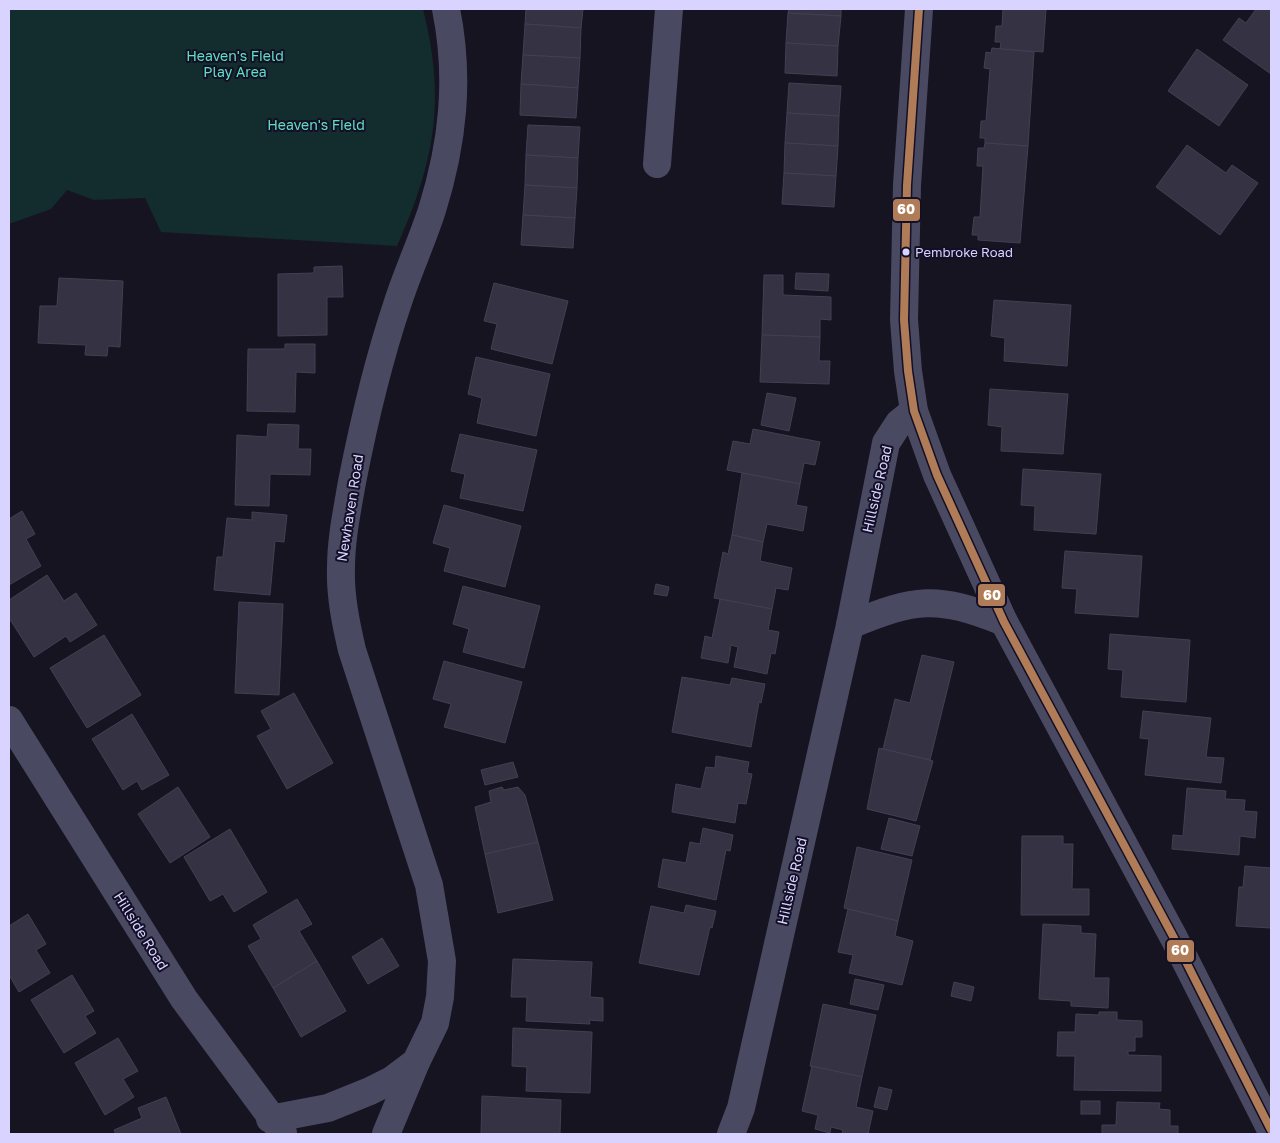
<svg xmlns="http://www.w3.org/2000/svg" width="1280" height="1143" viewBox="0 0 1280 1143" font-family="'Golos Text',sans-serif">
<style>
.green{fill:#132c2d}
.building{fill:#343243;stroke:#433f54}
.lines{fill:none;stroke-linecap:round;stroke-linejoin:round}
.minor{stroke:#4a4962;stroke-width:28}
.bus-1-casing{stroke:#130f26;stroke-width:11}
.bus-1{stroke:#b07c57;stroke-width:8}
.bus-dot{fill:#d9d4ff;stroke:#130f26;stroke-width:2}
.labels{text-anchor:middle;stroke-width:4;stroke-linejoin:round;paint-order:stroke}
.bus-label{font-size:13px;fill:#d9d4ff;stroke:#130f26;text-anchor:start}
.park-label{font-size:14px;fill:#5fe0c0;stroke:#130f26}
.street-label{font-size:14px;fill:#d9d4ff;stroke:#130f26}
.line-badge{stroke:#130f26;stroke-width:2}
.badge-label{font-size:14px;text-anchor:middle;font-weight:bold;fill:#fff}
</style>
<rect width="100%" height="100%" fill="#161421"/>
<path class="green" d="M9,9H423C446,100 435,161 397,246L161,232L145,198L94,200L67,190L51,209L9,224Z"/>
<g class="building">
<polygon points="526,9 583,9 581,28 525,24"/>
<polygon points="789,9 841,9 841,16 788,13"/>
<polygon points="1003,9 1046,9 1043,52 1000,49 1001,42 995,42 996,26 1002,26"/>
<polygon points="1256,9 1271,9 1271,74 1223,40 1239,18 1246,23"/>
<polygon points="788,13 841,16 838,46 786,43"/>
<polygon points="525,24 581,28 580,58 523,55"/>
<polygon points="786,43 838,46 837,76 785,73"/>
<polygon points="992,48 1034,52 1028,146 985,143 985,138 980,138 981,121 986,121 990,69 984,68 986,52 991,53"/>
<polygon points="1197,49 1248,85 1219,126 1168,91"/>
<polygon points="523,55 580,58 578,88 521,84"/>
<polygon points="789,83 841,86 839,116 787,113"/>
<polygon points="521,84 578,88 576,118 520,115"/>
<polygon points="787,113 839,116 838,146 785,143"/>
<polygon points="528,125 580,127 578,158 526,155"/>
<polygon points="785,143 838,146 836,176 784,173"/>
<polygon points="985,143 1028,146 1020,243 978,240 978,235 972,235 974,217 980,217 983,166 977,166 978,148 984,148"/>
<polygon points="1187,145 1226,173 1232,165 1258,183 1220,235 1156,187"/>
<polygon points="526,155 578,158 577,188 525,185"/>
<polygon points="784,173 836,176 834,207 782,204"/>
<polygon points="525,185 577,188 575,218 523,215"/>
<polygon points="523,215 575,218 573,248 521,245"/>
<polygon points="342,266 343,297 327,297 327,335 278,336 278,274 314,273 314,267"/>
<polygon points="796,273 829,274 828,291 795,289"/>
<polygon points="764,275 783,275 783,295 831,297 831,320 820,319 820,337 762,335"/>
<polygon points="59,278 123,281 120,347 108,346 107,356 85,355 86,345 38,343 40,306 57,306"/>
<polygon points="494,283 568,301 552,364 491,349 497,324 484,321"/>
<polygon points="994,300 1071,305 1067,366 1004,361 1005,338 991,336"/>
<polygon points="762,335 820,337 819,361 830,361 829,384 760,382"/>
<polygon points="285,344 315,344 315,373 296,372 295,412 247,411 248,349 285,349"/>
<polygon points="476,357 550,374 536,436 477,423 482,398 468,394"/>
<polygon points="990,389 1068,394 1063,454 1001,451 1002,427 988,425"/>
<polygon points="767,393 796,398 789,431 761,425"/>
<polygon points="268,424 299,425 298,449 311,449 310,475 270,474 269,506 235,505 237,435 267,437"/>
<polygon points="753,429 820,442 815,465 804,463 800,484 727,470 733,441 750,444"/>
<polygon points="460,434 537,450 523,511 460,498 465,474 451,471"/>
<polygon points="1023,469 1101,474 1096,534 1034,530 1035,506 1021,505"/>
<polygon points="742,473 800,484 796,505 807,507 803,531 767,524 763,542 732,535"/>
<polygon points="444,505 521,526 505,587 444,571 450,548 433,543"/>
<polygon points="22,511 35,534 26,539 41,566 9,585 9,519"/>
<polygon points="252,512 287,515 284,542 275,541 270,595 214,590 217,557 223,557 227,518 252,520"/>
<polygon points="732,535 763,542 760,561 792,568 788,590 776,588 772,609 714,598 723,552 728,554"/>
<polygon points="1065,551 1142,556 1138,617 1075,613 1077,589 1062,588"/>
<polygon points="47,575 64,601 76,593 97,625 70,642 66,636 34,657 9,618 9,600"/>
<polygon points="656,584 669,587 667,596 654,594"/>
<polygon points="463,586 540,606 524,668 463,652 469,629 453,624"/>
<polygon points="720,599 772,609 768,630 779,632 775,654 771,653 767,674 734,667 738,647 731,645 728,663 701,658 705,636 712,638"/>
<polygon points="239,602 283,604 279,695 235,693"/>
<polygon points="1110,634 1190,640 1186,702 1121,697 1123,670 1108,669"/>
<polygon points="104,635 141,695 87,728 50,668"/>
<polygon points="922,655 954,662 930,760 883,749 895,699 910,703"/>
<polygon points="444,661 522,682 505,743 444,727 451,704 433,699"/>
<polygon points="682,677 730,685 732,678 765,684 761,703 759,702 751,747 672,732"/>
<polygon points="294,693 333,763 287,789 257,736 271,729 261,711"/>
<polygon points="1143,711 1211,718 1206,757 1224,758 1221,783 1145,775 1149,739 1140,738"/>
<polygon points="132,714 169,775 142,790 137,781 123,790 92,739"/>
<polygon points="879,748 933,761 916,821 867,809"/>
<polygon points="716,756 749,762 747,773 752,774 746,804 738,803 735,823 672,812 676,784 701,789 706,767 715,768"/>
<polygon points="513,762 518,777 485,785 481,770"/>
<polygon points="178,787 210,837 170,863 138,814"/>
<polygon points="502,787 504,790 518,787 525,795 538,842 485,854 475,807 491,802 489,791"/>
<polygon points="1187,788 1226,791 1225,799 1245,800 1244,811 1257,812 1255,838 1240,836 1239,855 1172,849 1173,835 1183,836"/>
<polygon points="889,818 920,826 912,856 881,849"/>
<polygon points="703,828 733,835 730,851 726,850 716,900 658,887 663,859 686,863 690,842 700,844"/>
<polygon points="230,829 267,892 234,912 223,894 210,901 184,857"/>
<polygon points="1022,836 1063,836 1063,844 1073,844 1072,889 1089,889 1089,915 1021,915"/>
<polygon points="538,842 553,900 498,913 485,854"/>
<polygon points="857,847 912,860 898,921 844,908"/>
<polygon points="1245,866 1271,868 1271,928 1236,926 1239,887 1243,887"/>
<polygon points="297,899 312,924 299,931 317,961 273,988 248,946 261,939 253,925"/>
<polygon points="686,905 716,911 712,928 710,927 699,975 639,963 651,906 684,913"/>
<polygon points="848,909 898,921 895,936 913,941 902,985 849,973 853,955 838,952"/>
<polygon points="28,914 46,944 36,950 50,973 19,992 9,975 9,926"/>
<polygon points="1043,924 1081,926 1081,933 1096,934 1094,978 1109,978 1108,1008 1071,1006 1071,1001 1039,999"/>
<polygon points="382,938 399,966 368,984 352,957"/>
<polygon points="513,959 592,962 590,997 603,998 603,1021 589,1020 590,1024 526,1021 527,997 511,997"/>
<polygon points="317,961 346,1011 301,1037 273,988"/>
<polygon points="72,975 94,1011 85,1016 96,1033 64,1053 31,1000"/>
<polygon points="855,979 884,985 878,1010 850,1004"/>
<polygon points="954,982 974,987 971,1001 951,996"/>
<polygon points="823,1004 876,1015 862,1077 810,1066"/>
<polygon points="1099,1012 1117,1012 1117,1020 1142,1021 1142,1037 1135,1037 1135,1051 1128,1051 1128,1055 1161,1056 1161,1091 1074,1090 1075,1056 1057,1056 1058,1032 1075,1032 1076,1014 1099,1015"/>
<polygon points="513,1028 592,1032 590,1093 526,1091 527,1067 512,1066"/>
<polygon points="118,1038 138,1071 123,1079 134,1097 105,1115 75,1063"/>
<polygon points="812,1066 862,1077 856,1107 873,1111 868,1134 842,1134 843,1130 831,1127 830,1133 815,1129 818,1115 802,1111"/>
<polygon points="879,1087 892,1090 887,1110 874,1107"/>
<polygon points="482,1096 561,1100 560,1134 481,1134"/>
<polygon points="166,1097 181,1134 116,1134 114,1130 142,1118 138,1108"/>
<rect x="1081" y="1101" width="19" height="13"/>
<polygon points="1117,1102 1160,1103 1159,1109 1170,1110 1170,1126 1178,1126 1178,1134 1102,1134 1102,1125 1116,1125"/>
</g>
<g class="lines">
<g class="minor">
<polyline points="919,9 907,185 904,320 908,371 914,411 937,475 1004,622 1174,938 1271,1130"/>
<polyline points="657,164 669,9"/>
<path d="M850,625C916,598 936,595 1004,622"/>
<polyline points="9,720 184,999 283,1133"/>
<path d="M270,1119L328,1108L370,1091L392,1080L416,1062L435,1023L440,997L442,961L429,885L352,650C346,624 340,596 341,568C341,539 347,511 352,482C364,421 378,361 398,302C408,271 422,241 432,210C453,143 460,78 446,9"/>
<polyline points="386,1134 416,1062"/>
<polyline points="731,1134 741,1108 850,625 886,443 899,423 914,411"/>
</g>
<defs>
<polyline id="bus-1" points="919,9 907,185 904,320 908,371 914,411 937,475 1004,622 1174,938 1271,1130"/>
</defs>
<use href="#bus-1" class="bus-1-casing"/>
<use href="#bus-1" class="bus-1"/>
</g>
<circle class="bus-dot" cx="906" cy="252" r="4.5"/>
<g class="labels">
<g class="bus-label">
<text x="915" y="257">Pembroke Road</text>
</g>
<g class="park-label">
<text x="235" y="61">Heaven's Field<tspan x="235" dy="16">Play Area</tspan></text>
<text x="316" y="130">Heaven's Field</text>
</g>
<g class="street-label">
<text transform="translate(877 489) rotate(-77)" y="5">Hillside Road</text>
<text transform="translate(350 508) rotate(-81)" y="5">Newhaven Road</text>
<text transform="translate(792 881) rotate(-77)" y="5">Hillside Road</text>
<text transform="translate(141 931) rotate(58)" y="5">Hillside Road</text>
</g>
</g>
<g class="line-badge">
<rect x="892" y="198" width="29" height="24" rx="5" fill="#b07c57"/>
<rect x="977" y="583" width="29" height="24" rx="5" fill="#b07c57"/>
<rect x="1166" y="939" width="29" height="24" rx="5" fill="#b07c57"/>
</g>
<g class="badge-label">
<text x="906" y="214">60</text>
<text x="992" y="600">60</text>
<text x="1180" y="955">60</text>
</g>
<rect width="1280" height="1143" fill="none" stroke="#d9d4ff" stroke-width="20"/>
</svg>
